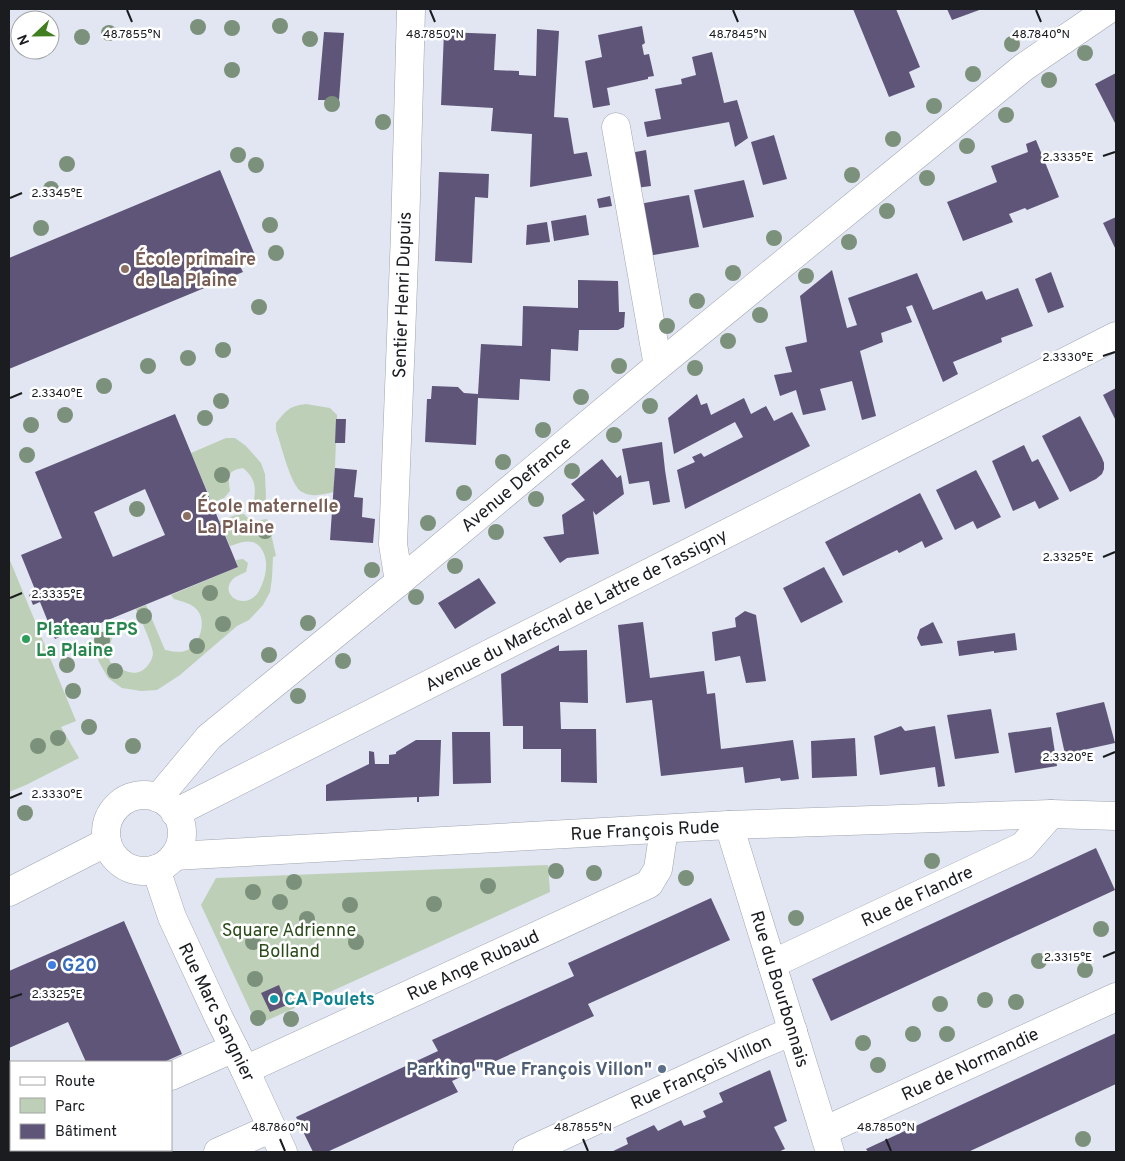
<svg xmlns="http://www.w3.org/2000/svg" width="1125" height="1161" viewBox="0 0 1125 1161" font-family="Overpass,sans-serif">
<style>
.green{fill:#bdcfb6}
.building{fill:#5f5578;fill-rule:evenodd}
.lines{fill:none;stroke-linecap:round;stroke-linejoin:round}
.minor-casing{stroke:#9fa4af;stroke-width:29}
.minor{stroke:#fff;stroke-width:28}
.tree{fill:#7c917b}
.ticks{fill:none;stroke:#1a1c20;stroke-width:2}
.education-dot{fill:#8d6e63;stroke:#fff;stroke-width:2}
.leisure-dot{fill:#2e9e5b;stroke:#fff;stroke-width:2}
.shop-dot{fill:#3f7fe0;stroke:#fff;stroke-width:2}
.culture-dot{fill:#0f9aa8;stroke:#fff;stroke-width:2}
.service-dot{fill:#5c6f8a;stroke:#fff;stroke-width:2}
.labels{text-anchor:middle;stroke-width:5;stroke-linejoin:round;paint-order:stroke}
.education-label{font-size:18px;font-weight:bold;fill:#785e54;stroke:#fff;text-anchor:start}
.street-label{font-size:18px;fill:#1a1c20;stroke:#fff}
.leisure-label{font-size:18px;font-weight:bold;fill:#27864d;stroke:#fff;text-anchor:start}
.park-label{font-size:18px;fill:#2a4b19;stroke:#fff}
.shop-label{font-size:18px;font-weight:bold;fill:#366cbe;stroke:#fff;text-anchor:start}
.culture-label{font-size:18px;font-weight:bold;fill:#0d838f;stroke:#fff;text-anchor:start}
.service-label{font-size:18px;font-weight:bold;fill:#4e5e75;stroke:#fff;text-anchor:end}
.ticks-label{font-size:12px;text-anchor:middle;fill:#1a1c20;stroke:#fff;stroke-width:5;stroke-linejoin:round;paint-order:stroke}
</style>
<rect width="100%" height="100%" fill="#e1e6f2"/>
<g class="green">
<path d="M306,404L330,408L337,415L334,492C324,494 313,498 302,492C291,487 281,444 276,430V423C287,410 289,406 306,404Z"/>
<path d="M226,438H235L246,446L261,463L265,474L266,498L261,513H255L252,509C256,492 258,480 243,468C227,470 228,477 230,491L224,498L212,503L191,453Z"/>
<path d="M244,514L250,520L257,521L266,519L268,520L276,556L273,557L272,578L270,592L263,605L249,620L237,626L180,675L157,690L141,691L122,688L108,678L99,662L94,647L99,633L112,628L114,632L108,651L110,662C122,670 137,680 148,665C151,662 152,658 153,654C153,645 140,618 136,609L146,605L165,650C171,651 179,653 185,651C199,647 207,623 198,611C192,603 183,602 174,599L171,595L238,567L236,560L243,559L248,563L246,572C242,574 236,576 233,579C217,595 248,614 260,589C263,583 266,574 266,567C267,558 262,544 252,542C245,540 236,544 230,546L219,521L236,515Z"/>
<polygon points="9,558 76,721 61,727 79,758 26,785 9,792"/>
<polygon points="548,865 550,892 257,1025 201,905 216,878"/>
</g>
<g class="building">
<polygon points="853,9 896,9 920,67 909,72 915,87 889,97"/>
<polygon points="947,9 982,9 952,20"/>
<polygon points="642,26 645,43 642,45 644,55 649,54 654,76 648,77 648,79 607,88 610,105 593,108 585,61 602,57 598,35"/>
<polygon points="537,29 559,31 554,117 568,118 574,154 587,152 592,176 530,187 532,134 491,131 493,108 441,105 444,32 496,34 494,70 519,71 519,75 536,76"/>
<polygon points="324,32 344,33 339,100 318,100"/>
<polygon points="712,52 724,103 737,100 748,138 735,147 729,122 647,137 644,122 661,119 655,89 682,84 681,79 696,75 692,57"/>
<polygon points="1116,73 1116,125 1095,84"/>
<polygon points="774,135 787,179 763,185 751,142"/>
<polygon points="1036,140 1059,197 1027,210 1025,208 1009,214 1013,222 963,241 947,202 997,182 991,166 1028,152 1026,144"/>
<polygon points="646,150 651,186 636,188 630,153"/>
<polygon points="220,170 257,260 240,266 243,272 9,369 9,258"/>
<polygon points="439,172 489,174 488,198 475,197 472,263 435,261"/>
<polygon points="744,180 754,217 703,228 694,190"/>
<polygon points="689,195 699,247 648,256 639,204"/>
<polygon points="610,196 612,206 599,208 597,199"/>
<polygon points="586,215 589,235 554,241 551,221"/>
<polygon points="1116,217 1116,250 1103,223"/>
<polygon points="547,222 550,242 526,245 527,225"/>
<polygon points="832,270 847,328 857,325 848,298 917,273 933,310 982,291 986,300 1018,288 1033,326 1001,338 1002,342 953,362 958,374 943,382 912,305 906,307 912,322 881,333 883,342 860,351 876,416 862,420 852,381 820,389 826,410 803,415 796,390 780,396 774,375 792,372 785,347 807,342 800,296"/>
<polygon points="1051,272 1064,307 1048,313 1035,279"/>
<polygon points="578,280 618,281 619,312 625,312 624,327 618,330 579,330 578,351 551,349 550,381 520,379 519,400 478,398 476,445 425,442 427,399 431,399 432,386 458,387 464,393 478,394 481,344 522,346 523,306 578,308"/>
<polygon points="1116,388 1116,421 1103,395"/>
<polygon points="697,394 701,405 707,403 711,415 744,398 751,414 766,406 774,421 792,412 810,446 685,509 677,470 695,462 692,457 701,453 704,457 743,437 735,422 674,454 668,418"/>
<path d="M175,414L238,567L98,624L97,622L55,639L40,602L33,605L29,595L36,592L21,555L62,538L35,472ZM145,489L165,535L113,557L94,512Z"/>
<polygon points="1080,416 1102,458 1104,463 1104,469 1102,474 1096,479 1070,492 1042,436"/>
<polygon points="336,419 346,419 345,443 335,443"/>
<polygon points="662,442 665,470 670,502 653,505 649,481 629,484 622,449"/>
<polygon points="1024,445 1032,462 1038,459 1059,499 1039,509 1035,501 1013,511 992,461"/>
<polygon points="602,459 617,478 621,475 624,494 596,515 593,511 599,554 567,558 560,563 543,537 564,534 562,515 585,500 571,484"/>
<polygon points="335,468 357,470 354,497 363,498 362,517 375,519 373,543 330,540"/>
<polygon points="976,470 1001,517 977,529 973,521 955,530 936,490"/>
<polygon points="920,493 943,539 925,548 922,541 899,553 897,550 843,576 825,542"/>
<polygon points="824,567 843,602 801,623 783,588"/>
<polygon points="479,578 496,603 455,629 438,603"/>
<polygon points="745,611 756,615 766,681 746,683 740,656 715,661 712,632 736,627 735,618"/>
<polygon points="643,622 650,678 704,671 707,694 715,693 721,749 793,740 799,779 781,781 780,778 745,783 743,767 661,776 652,700 626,703 618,625"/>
<polygon points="933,622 943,643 921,646 917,638 920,629"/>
<polygon points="1015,633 1017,650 994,653 994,651 959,656 957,641"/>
<polygon points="559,645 559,651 587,650 588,703 560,702 561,729 596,729 597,783 561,782 561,749 523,749 523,726 503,726 501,674"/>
<polygon points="1104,702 1115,743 1065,754 1056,713"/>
<polygon points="991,709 999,753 955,759 947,715"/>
<polygon points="901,726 905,731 935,726 945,786 938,787 935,767 880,775 874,736"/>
<polygon points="1051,727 1057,766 1015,773 1008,733"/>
<polygon points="452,732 490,732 491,783 453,784"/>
<polygon points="855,738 857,776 812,778 811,741"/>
<polygon points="416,740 441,740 439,796 419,797 419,802 417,802 417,797 326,801 326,785 369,764 369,751 374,752 375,764 389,764 389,755 396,754 396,752"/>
<polygon points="1096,848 1115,890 831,1021 812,979"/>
<polygon points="711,898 730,940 588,1004 594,1016 452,1081 458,1092 327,1152 313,1152 296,1117 438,1051 432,1040 574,976 568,963"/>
<polygon points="124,921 182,1054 164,1062 86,1062 68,1022 9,1048 9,971"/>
<polygon points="279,985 287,1005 270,1012 261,993"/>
<polygon points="1116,1033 1116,1084 968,1152 868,1152 866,1149"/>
<polygon points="770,1070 787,1121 774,1127 785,1149 778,1152 611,1152 628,1144 626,1138 654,1125 658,1131 681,1120 684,1126 706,1117 703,1111 723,1102 719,1093"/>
<polygon points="11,1101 11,1150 30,1150 24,1152 9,1152 9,1102"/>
</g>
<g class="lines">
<defs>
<g id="minor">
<polyline points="616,127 658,366"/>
<polyline points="399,582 393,544 405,233 411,9"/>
<circle cx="144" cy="833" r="38"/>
<polyline points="158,798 209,737 399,582 658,366 1024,67 1109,9"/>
<polyline points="175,813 1116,336"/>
<polyline points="729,825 830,1152"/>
<polyline points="174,856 729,825 1051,814 1116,816"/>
<polyline points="156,869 172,917 219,1018 245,1070 283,1152"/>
<polyline points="9,892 107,842"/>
<polyline points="772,964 1023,846 1051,814"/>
<polyline points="245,1070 649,884 658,869 664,829"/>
<polyline points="171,1076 234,1048"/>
<polyline points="824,1131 1116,997"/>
<polyline points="218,1152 272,1128"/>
<polyline points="527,1152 755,1047 793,1031"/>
</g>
</defs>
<use href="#minor" class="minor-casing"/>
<use href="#minor" class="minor"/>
</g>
<g class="tree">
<circle cx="280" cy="26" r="8"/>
<circle cx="198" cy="27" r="8"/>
<circle cx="232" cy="28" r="8"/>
<circle cx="109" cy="33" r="8"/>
<circle cx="82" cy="37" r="8"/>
<circle cx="310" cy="39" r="8"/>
<circle cx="1012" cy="44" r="8"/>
<circle cx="1085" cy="53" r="8"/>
<circle cx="232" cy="70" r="8"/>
<circle cx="973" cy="74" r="8"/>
<circle cx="1049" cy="80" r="8"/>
<circle cx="332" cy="104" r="8"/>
<circle cx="934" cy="106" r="8"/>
<circle cx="1006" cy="115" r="8"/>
<circle cx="383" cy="122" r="8"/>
<circle cx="893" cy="139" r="8"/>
<circle cx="967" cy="146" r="8"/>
<circle cx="238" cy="155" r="8"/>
<circle cx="67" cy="164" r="8"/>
<circle cx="256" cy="165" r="8"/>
<circle cx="852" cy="175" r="8"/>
<circle cx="927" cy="178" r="8"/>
<circle cx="51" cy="189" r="8"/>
<circle cx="887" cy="211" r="8"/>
<circle cx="270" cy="225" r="8"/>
<circle cx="41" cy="228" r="8"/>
<circle cx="774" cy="238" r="8"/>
<circle cx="849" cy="242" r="8"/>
<circle cx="276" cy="253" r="8"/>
<circle cx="733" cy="273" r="8"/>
<circle cx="806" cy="276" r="8"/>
<circle cx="697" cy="301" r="8"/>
<circle cx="259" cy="307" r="8"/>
<circle cx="760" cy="315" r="8"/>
<circle cx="667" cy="326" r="8"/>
<circle cx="728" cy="341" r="8"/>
<circle cx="223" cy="350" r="8"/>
<circle cx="188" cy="358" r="8"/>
<circle cx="148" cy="366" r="8"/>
<circle cx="619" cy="366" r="8"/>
<circle cx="695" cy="368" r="8"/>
<circle cx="104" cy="386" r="8"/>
<circle cx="581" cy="397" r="8"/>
<circle cx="221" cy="401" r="8"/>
<circle cx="650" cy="406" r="8"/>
<circle cx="65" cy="415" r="8"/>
<circle cx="205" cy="418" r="8"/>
<circle cx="31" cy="425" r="8"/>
<circle cx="543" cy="430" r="8"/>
<circle cx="614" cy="435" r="8"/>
<circle cx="27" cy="455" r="8"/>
<circle cx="503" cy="462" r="8"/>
<circle cx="572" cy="471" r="8"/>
<circle cx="222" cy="475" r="8"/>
<circle cx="464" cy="493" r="8"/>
<circle cx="536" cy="499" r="8"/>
<circle cx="137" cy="509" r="8"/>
<circle cx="428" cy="523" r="8"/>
<circle cx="265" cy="531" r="8"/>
<circle cx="496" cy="532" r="8"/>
<circle cx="455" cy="566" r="8"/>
<circle cx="372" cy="570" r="8"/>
<circle cx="210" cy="593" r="8"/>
<circle cx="416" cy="597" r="8"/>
<circle cx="144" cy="616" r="8"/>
<circle cx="308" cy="623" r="8"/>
<circle cx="223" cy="624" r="8"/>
<circle cx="102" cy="640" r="8"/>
<circle cx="197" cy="646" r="8"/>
<circle cx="269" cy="655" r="8"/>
<circle cx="343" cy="661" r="8"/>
<circle cx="67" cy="665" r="8"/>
<circle cx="115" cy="671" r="8"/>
<circle cx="73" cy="691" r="8"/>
<circle cx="298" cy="696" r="8"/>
<circle cx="89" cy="727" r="8"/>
<circle cx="58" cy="738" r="8"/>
<circle cx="38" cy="746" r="8"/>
<circle cx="133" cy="746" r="8"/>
<circle cx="25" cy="813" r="8"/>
<circle cx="932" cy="861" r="8"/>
<circle cx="556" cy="871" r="8"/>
<circle cx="594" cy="873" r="8"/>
<circle cx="686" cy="878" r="8"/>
<circle cx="294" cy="882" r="8"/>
<circle cx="488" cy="886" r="8"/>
<circle cx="253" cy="892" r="8"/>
<circle cx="280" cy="902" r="8"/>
<circle cx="434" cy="904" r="8"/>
<circle cx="350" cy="905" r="8"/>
<circle cx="796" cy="918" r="8"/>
<circle cx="307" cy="919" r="8"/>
<circle cx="1101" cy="929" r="8"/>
<circle cx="253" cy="942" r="8"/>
<circle cx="356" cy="942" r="8"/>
<circle cx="1039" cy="961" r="8"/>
<circle cx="1085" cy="970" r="8"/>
<circle cx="255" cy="979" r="8"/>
<circle cx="985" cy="1000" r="8"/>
<circle cx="1016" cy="1002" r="8"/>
<circle cx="940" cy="1004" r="8"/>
<circle cx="258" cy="1018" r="8"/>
<circle cx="291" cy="1019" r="8"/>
<circle cx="913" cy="1034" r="8"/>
<circle cx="947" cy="1034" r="8"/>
<circle cx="863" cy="1043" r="8"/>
<circle cx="878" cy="1065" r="8"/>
<circle cx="1083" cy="1139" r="8"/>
</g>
<path class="ticks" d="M127,10L132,22M430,10L435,22M733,10L738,22M1036,10L1041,22M1103,156L1115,152M10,198L22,193M1103,356L1115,352M10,398L22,393M1103,557L1115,552M10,598L22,593M1103,757L1115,752M10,798L22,793M1103,957L1115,952M10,998L22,994M280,1139L285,1151M583,1139L588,1151M886,1139L891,1151"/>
<g class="education-dot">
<circle cx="125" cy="269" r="5"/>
<circle cx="187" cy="516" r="5"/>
</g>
<circle class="leisure-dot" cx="26" cy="639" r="5"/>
<circle class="shop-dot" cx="52" cy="965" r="5"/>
<circle class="culture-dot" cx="274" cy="999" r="5"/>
<circle class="service-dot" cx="662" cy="1069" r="5"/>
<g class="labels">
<g class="education-label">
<text x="135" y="265">École primaire<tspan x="135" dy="21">de La Plaine</tspan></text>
<text x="197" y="512">École maternelle<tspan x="197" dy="21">La Plaine</tspan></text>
</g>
<g class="street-label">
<text transform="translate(402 295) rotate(-88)" y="6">Sentier Henri Dupuis</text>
<text transform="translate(516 484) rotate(-40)" y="6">Avenue Defrance</text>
<text transform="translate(576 610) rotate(-27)" y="6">Avenue du Maréchal de Lattre de Tassigny</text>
<text transform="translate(645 830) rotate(-3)" y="6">Rue François Rude</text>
<text transform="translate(917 896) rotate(-25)" y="6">Rue de Flandre</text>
<text transform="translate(473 965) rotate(-25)" y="6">Rue Ange Rubaud</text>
<text transform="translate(780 989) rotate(73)" y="6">Rue du Bourbonnais</text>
<text transform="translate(217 1012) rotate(64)" y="6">Rue Marc Sangnier</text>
<text transform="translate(970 1064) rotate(-25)" y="6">Rue de Normandie</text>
<text transform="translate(701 1072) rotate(-25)" y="6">Rue François Villon</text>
</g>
<g class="leisure-label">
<text x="36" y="635">Plateau EPS<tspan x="36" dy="21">La Plaine</tspan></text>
</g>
<g class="park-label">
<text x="289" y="936">Square Adrienne<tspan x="289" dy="21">Bolland</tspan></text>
</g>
<g class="shop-label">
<text x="62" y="971">G20</text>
</g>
<g class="culture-label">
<text x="284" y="1005">CA Poulets</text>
</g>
<g class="service-label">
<text x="652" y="1075">Parking "Rue François Villon"</text>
</g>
</g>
<g class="ticks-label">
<text x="132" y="38">48.7855°N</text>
<text x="435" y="38">48.7850°N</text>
<text x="738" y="38">48.7845°N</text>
<text x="1041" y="38">48.7840°N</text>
<text x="1068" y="161">2.3335°E</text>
<text x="57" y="197">2.3345°E</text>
<text x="1068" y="361">2.3330°E</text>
<text x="57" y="397">2.3340°E</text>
<text x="1068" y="561">2.3325°E</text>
<text x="57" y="598">2.3335°E</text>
<text x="1068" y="761">2.3320°E</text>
<text x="57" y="798">2.3330°E</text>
<text x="1068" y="961">2.3315°E</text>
<text x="57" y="998">2.3325°E</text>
<text x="280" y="1131">48.7860°N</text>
<text x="583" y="1131">48.7855°N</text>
<text x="886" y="1131">48.7850°N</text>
</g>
<rect width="1125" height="1161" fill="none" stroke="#1a1c20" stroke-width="20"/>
<rect x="10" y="1061" width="162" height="90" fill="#ffffff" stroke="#a3a4a6"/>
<rect x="20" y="1077" width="25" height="8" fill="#ffffff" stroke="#a3a4a6"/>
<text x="55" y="1086" font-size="15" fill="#1a1c20">Route</text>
<rect x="20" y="1098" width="25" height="15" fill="#bdcfb6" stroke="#a3a4a6"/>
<text x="55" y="1111" font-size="15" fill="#1a1c20">Parc</text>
<rect x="20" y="1124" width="25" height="15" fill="#5f5578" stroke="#a3a4a6"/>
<text x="55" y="1136" font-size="15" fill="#1a1c20">Bâtiment</text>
<g transform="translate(35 35) rotate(248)"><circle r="24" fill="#ffffff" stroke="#a3a4a6"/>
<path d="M0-4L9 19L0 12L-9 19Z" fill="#417f1e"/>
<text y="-8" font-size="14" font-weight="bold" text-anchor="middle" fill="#1a1c20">N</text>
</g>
</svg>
